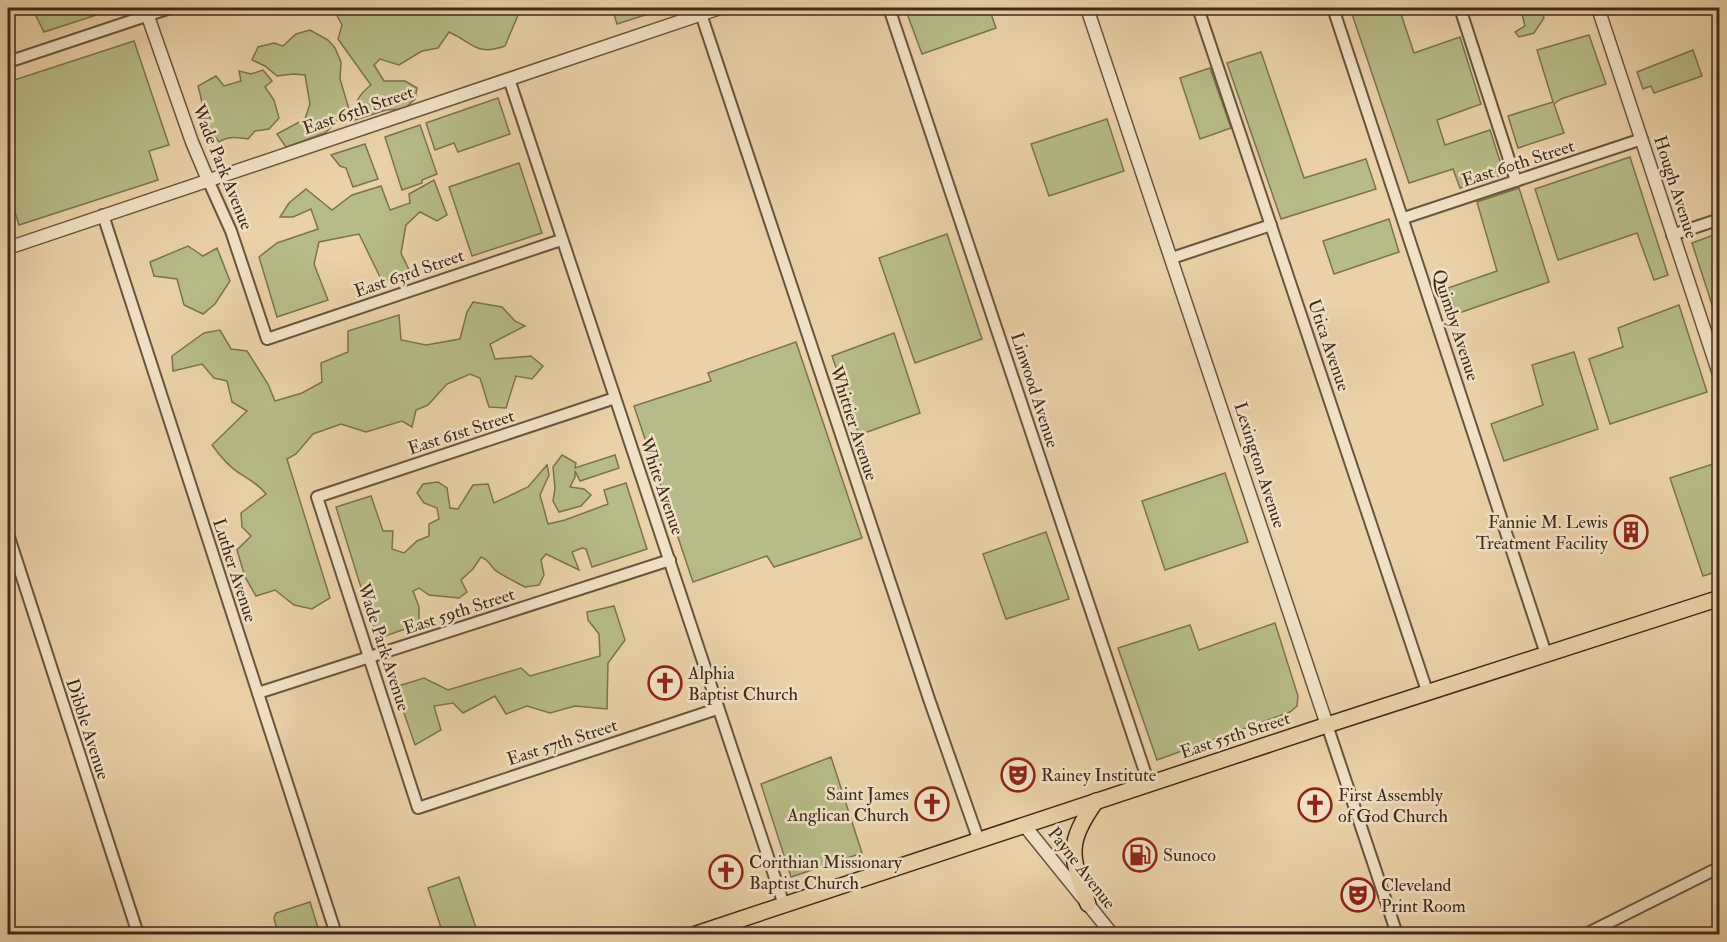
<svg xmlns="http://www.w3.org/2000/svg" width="1727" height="942" viewBox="0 0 1727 942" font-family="'IM FELL Double Pica',serif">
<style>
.green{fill:#b7bb87;stroke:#7c7251;stroke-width:1.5}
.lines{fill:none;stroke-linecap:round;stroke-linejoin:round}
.minor-casing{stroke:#6a543e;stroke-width:14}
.tertiary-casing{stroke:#6a543e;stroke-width:15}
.primary-casing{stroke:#402a1b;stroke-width:18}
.minor{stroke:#f1e1c6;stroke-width:10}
.tertiary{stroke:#f1e1c6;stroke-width:12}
.primary{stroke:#ead1a8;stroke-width:15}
.labels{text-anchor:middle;stroke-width:5;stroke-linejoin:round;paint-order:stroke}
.street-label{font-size:18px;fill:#402a1b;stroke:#f1e1c6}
.poi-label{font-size:18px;fill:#402a1b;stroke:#f1e1c6;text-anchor:start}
</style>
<rect width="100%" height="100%" fill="#ead1a8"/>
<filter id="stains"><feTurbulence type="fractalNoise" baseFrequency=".00333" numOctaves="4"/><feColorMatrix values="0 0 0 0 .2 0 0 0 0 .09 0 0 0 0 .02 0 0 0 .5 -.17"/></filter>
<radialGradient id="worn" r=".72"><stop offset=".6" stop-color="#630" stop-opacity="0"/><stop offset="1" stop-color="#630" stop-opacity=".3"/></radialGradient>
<g class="green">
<polygon points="32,8 118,8 44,32"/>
<path d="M333,8H521L505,46C476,56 475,44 449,32L438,48L422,51L399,65L380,59L374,65L384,81H405L417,88L415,99L404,109L386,110L355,120C354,103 358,95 371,85L338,39L342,25Z"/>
<polygon points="612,8 667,8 617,24"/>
<polygon points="905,8 989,8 996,28 922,54"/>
<polygon points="1350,8 1399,8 1414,53 1460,37 1481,104 1437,120 1445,145 1490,130 1504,174 1460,188 1453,169 1409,183"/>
<polygon points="1516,8 1540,8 1544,18 1534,33 1519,37 1515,32 1525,26 1521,10"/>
<polygon points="310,30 328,40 335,48 341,62 340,79 349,109 325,133 286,147 277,134 305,119 310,104 305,75 293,74 277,76 265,66 252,60 258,47 274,43 283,46 296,34"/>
<polygon points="1589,35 1606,84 1561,99 1554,104 1564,133 1518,148 1508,116 1553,102 1537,50"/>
<polygon points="134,41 169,145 149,151 158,180 19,225 8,190 8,82"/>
<polygon points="1693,50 1702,76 1654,93 1651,86 1643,89 1637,72"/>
<polygon points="1261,52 1304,178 1366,159 1376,189 1281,219 1227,63"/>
<polygon points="1210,68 1231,128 1200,139 1180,78"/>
<path d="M263,70L272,81L265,87L274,100L279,118L269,129L255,131L248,139C237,137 228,136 219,142C204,125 204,107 198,86L216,76L224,86L241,81L239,71L251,74Z"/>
<polygon points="498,98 510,134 458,152 454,143 435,150 426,123"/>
<polygon points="1107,119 1124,171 1049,196 1031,144"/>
<polygon points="420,125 437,174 422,180 422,183 402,190 385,137"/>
<polygon points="365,144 378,179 353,187 346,168 340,166 331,155"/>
<polygon points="1630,157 1668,275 1654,280 1637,233 1558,260 1535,189"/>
<polygon points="519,163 542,233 472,256 449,187"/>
<polygon points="434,180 447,215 437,221 420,212 406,225 401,253 411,274 382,281 359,234 319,242 314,264 328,300 277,317 259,257 277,243 318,229 311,209 293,217 280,217 289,203 306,189 332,210 352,195 381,186 390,210 410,203 409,194"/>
<polygon points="1519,188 1549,282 1456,314 1448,288 1497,271 1477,202"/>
<polygon points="1389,219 1399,252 1334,274 1323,241"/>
<polygon points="1719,233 1720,316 1716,317 1692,243"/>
<polygon points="947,234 982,339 915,363 879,258"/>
<polygon points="188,246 203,256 217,248 230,281 215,304 203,314 184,305 177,279 154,276 150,262"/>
<path d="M473,302L502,307L515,321L525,326L490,344L495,359L531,356L543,366L532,379L516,376L506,408L489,407L480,378L470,374L447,384L428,405L416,410L412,427L402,421L366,432L341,424L313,434L296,454L287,459L330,598L312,609L294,605L275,590L256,596L245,577L237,550L251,536L242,527L241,513L266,494C258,484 250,480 239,473C228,466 220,456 212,445L247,411L232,402L227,381L214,378L202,364L173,371L172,356L204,333L220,330L231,349L247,351L268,384L275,401L302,393L322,382L321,363L348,352V331L399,315L401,340L426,345L460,339L467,312Z"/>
<polygon points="1679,305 1707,392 1610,424 1589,359 1623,347 1618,328"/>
<polygon points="894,333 920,413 859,435 832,356"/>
<polygon points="796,342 862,538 774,567 767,556 693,582 634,406 711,381 708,373"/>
<polygon points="1574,352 1598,429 1504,461 1491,424 1543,405 1532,365"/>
<polygon points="562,455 576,463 575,468 615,455 619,468 580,481 575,471 575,477 570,487 584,489 591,495 581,506 559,512 553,501 555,488 553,467"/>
<polygon points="1719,462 1719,571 1703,576 1670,478"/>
<path d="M547,465L549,475L540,495L548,524L565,520L608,504L604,490L626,483L647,549L592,567L586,549L582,548L572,552L579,570L546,554L541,560L544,575L539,585L525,587C518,583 499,574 495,570C489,564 489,560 481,557L473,569L461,580L467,592L459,598L429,595L419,588L413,591L419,607V624L377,639L336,507L371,496L383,531H393L392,549L404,553L417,541L429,536V524L439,519L437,508L424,503L417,493L423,484L438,482L447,488L450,508L458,509L473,485L488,484L494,503L528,487Z"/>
<polygon points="1225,473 1248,542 1165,570 1142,501"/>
<polygon points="1046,532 1069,599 1006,619 983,554"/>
<polygon points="614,606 625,640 608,663 607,709 575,706 550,713 527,706 506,714 495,696 463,713 453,703 434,706 441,730 415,745 395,687 424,678 448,690 521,668 530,676 600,656 599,634 588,620 587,612"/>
<polygon points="1275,623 1298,696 1297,706 1290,712 1157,760 1118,648 1190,625 1199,650"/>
<polygon points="831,757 862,853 791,877 761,784"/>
<polygon points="459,877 478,934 443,934 428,888"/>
<polygon points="310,902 320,934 278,934 274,918 276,913"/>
</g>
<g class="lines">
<defs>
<g id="minor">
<polyline points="889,8 1149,784"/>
<polyline points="1198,8 1428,694"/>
<polyline points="1333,8 1546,654"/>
<polyline points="1460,8 1516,181"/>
<polyline points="701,14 929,699 979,841"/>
<polyline points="8,62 170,8"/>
<polyline points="509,79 784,905"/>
<polyline points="208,180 231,231 267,339 561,240"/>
<polyline points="103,215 336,934"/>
<polyline points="1404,218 1642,139"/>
<polyline points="1672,235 1720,219"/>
<polyline points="1172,258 1271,225"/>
<polyline points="615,398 317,497 418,808 717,709"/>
<polyline points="8,534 138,934"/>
<polyline points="258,693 670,560"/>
<polyline points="1327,725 1397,934"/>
<polyline points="1586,934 1720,867"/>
</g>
<g id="tertiary">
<polyline points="145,8 192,142 208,180"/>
<polyline points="1087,8 1327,725"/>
<polyline points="1598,8 1720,377"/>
<polyline points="8,248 720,8"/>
<polyline points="1024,825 1112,934"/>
</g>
<g id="primary">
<path d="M1088,904C1071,856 1065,845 1096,801"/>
<polyline points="696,934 1327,725 1720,598"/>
</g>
</defs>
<use href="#minor" class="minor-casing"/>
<use href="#tertiary" class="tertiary-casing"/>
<use href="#primary" class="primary-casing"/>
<use href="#minor" class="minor"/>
<use href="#tertiary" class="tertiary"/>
<use href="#primary" class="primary"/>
</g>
<defs>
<symbol id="building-ring" viewBox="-11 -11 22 22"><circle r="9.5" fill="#f1e1c6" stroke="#8f2418" stroke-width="1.5"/><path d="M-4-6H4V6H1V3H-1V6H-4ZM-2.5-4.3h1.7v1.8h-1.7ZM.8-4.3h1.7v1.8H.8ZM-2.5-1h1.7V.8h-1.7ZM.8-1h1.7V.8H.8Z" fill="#8f2418"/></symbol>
<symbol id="church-ring" viewBox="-11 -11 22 22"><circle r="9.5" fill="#f1e1c6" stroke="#8f2418" stroke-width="1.5"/><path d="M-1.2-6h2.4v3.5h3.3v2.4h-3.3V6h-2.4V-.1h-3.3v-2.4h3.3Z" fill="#8f2418"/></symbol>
<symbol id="theatre-ring" viewBox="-11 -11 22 22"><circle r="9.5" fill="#f1e1c6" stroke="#8f2418" stroke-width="1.5"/><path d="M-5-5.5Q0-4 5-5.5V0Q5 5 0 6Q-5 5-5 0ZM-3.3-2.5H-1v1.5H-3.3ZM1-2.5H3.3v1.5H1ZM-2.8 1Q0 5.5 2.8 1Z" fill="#8f2418"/></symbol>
<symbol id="fuel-ring" viewBox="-11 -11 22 22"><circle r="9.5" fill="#f1e1c6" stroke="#8f2418" stroke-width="1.5"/><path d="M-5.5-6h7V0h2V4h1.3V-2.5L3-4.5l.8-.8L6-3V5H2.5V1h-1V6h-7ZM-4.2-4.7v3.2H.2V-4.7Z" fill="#8f2418"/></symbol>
</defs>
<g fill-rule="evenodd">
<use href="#building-ring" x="1612" y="513" width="38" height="38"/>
<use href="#church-ring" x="646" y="664" width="38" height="38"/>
<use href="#theatre-ring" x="999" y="756" width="38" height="38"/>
<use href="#church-ring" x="913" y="785" width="38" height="38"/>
<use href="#church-ring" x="1296" y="786" width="38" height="38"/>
<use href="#fuel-ring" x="1121" y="836" width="38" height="38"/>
<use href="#church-ring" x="707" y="853" width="38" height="38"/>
<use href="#theatre-ring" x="1339" y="876" width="38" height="38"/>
</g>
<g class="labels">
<g class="street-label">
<text transform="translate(358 110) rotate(-19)" y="6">East 65th Street</text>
<text transform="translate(1518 163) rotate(-18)" y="6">East 60th Street</text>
<text transform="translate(223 167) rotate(68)" y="6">Wade Park Avenue</text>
<text transform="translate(1676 187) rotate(72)" y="6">Hough Avenue</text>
<text transform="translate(409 273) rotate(-19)" y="6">East 63rd Street</text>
<text transform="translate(1456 325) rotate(72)" y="6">Quimby Avenue</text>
<text transform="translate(1329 345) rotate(71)" y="6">Utica Avenue</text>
<text transform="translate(1035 390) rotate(72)" y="6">Linwood Avenue</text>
<text transform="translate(854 423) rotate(72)" y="6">Whittier Avenue</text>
<text transform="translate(461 432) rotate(-18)" y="6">East 61st Street</text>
<text transform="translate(1260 465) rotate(72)" y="6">Lexington Avenue</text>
<text transform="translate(662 486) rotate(71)" y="6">White Avenue</text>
<text transform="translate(235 570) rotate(72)" y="6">Luther Avenue</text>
<text transform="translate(459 611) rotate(-18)" y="6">East 59th Street</text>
<text transform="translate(384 647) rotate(72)" y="6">Wade Park Avenue</text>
<text transform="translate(88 729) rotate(72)" y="6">Dibble Avenue</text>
<text transform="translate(1235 735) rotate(-18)" y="6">East 55th Street</text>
<text transform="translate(562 742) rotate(-18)" y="6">East 57th Street</text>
<text transform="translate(1082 868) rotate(52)" y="6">Payne Avenue</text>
</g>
<g class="poi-label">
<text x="1608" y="528" text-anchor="end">Fannie M. Lewis<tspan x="1608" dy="21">Treatment Facility</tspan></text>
<text x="688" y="679">Alphia<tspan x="688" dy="21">Baptist Church</tspan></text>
<text x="1041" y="781">Rainey Institute</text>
<text x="909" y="800" text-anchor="end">Saint James<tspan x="909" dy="21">Anglican Church</tspan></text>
<text x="1338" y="801">First Assembly<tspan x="1338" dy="21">of God Church</tspan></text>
<text x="1163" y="861">Sunoco</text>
<text x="749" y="868">Corithian Missionary<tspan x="749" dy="21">Baptist Church</tspan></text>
<text x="1381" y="891">Cleveland<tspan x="1381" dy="21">Print Room</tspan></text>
</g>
</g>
<rect width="1727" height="942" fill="none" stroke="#ead1a8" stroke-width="30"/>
<rect x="9" y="9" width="1709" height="924" fill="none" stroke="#402a1b" stroke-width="3"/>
<rect x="15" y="15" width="1697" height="912" fill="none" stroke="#402a1b" stroke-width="1.5"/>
<rect width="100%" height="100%" filter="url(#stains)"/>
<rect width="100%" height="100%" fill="url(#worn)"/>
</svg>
